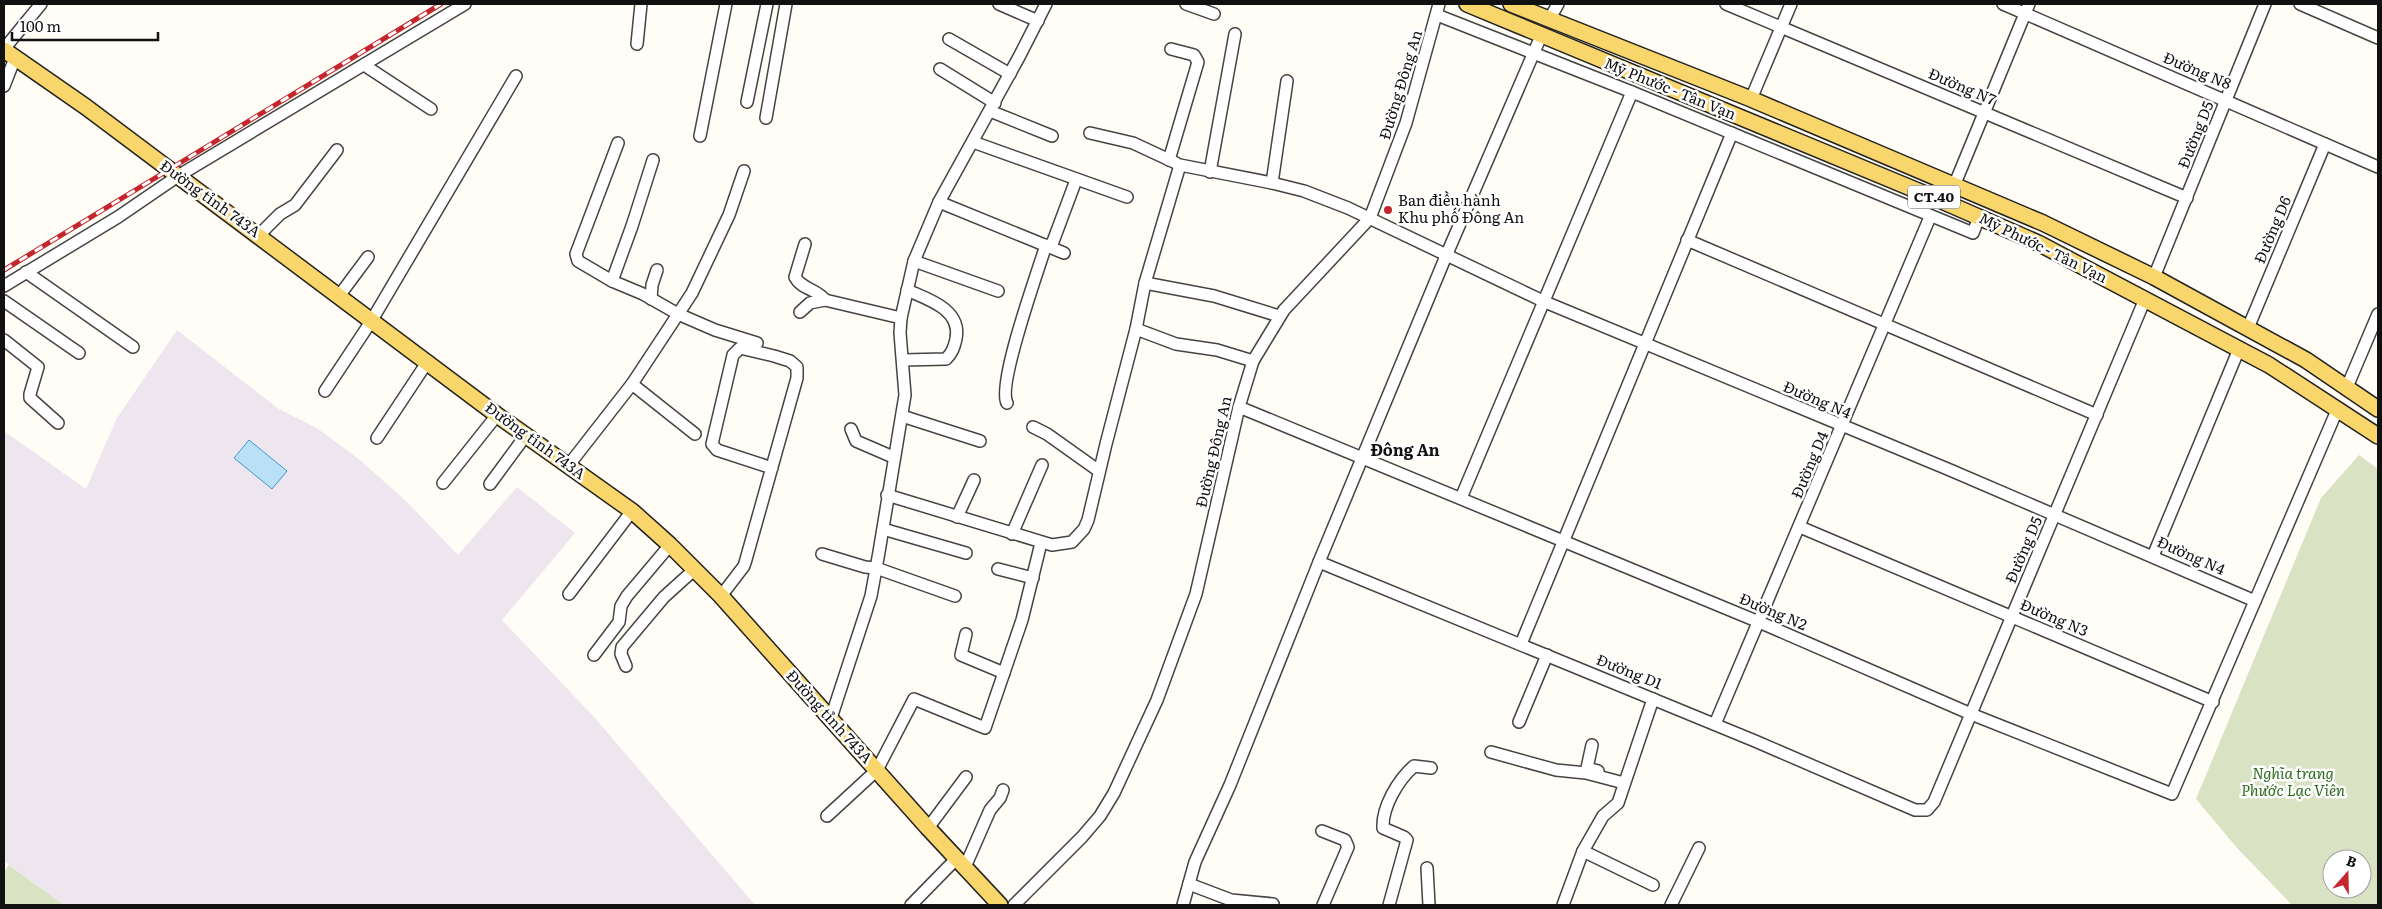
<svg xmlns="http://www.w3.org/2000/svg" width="2382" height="909" viewBox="0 0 2382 909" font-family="Literata,serif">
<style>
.industrial{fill:#eee6ef}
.cemetery{fill:#d9e3c4;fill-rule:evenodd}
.water{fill:#b9e0f7;stroke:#3f96cf}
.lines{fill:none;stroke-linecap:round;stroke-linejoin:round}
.minor-casing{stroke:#444;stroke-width:14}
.major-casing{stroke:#222;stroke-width:18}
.minor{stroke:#fff;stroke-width:11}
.major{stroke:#f9d66b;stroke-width:15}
.rail-casing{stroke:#c4262e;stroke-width:5}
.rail{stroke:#fff;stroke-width:3;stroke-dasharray:9;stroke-linecap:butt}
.poi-dot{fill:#c4262e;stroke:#fff;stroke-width:2}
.labels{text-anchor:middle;stroke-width:5;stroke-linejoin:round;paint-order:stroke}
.shield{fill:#fff;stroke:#585858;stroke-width:1}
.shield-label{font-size:14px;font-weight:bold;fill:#111}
.street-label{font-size:15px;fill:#111;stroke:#fff}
.poi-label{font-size:15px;fill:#111;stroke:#fff;text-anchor:start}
.park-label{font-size:15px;font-style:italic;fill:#2f6b1f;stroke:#fff}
.neighbourhood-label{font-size:16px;font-weight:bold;fill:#111;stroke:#fff}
</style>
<rect width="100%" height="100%" fill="#fffdf5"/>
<polygon class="industrial" points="177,330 279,409 317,428 360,460 407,502 458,555 517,487 575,533 502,620 595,718 755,905 64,905 4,861 4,431 86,489 117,418"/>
<g class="cemetery">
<path d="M2359,455L2378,469V905H2292L2238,849L2196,799L2321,498ZM2332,859H2362V889H2332Z"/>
<polygon points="9,865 64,905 4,905 4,872"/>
</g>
<polygon class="water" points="249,440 287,471 272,489 234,458"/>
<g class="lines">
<defs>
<g id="minor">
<polyline points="999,4 1038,21"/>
<polyline points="1186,4 1214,14"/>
<polyline points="1726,4 2187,198"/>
<polyline points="2003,4 2378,167"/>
<polyline points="2300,4 2378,38"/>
<polyline points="1437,15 1632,92 1973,233 1979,217"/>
<polyline points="1549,20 1558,4"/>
<polyline points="949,39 1010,74"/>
<polyline points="637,44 641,4"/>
<polyline points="4,49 41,4"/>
<polyline points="364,65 431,109"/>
<polyline points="940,69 995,103"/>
<polyline points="4,86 15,58"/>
<polyline points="1751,99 1791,4"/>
<polyline points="747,102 767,4"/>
<polyline points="990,111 1052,136"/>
<polyline points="766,118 786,4"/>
<polyline points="1090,133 1133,143 1176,163"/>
<polyline points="700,136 726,4"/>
<polyline points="973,142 1127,197"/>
<polyline points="618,143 576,254 578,261 612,281 643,294 678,314 715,330 757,343"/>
<polyline points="1169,160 1198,62 1194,55 1171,49"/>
<polyline points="1210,172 1235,34"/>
<polyline points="1272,183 1287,81"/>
<polyline points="1954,186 2029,4"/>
<polyline points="939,202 1064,253"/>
<polyline points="259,235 280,214 295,205 337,150"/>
<polyline points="1687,240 2097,415"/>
<path d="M805,244L795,277C801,289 817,289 825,300"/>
<polyline points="1051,247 1076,180"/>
<polyline points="914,261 998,291"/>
<polyline points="26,272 133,347"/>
<polyline points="2154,277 2265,4"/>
<polyline points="612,281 632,226 653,160"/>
<polyline points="1145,283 1214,296 1279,316"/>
<polyline points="4,286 118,217 178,176 465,4"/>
<polyline points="339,296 368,257"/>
<polyline points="651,299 652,285 657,270"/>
<polyline points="4,301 79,353"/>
<polyline points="800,312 810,303 825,300 901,318"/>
<polyline points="2248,328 2325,144"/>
<polyline points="1136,329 1176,344 1217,350 1253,361"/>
<polyline points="4,340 38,367 30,394 30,398 58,423"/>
<path d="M903,360L946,359C952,353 954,348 956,339C962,309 927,299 907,290"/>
<polyline points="632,384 695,434"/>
<polyline points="2347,387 2378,314"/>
<polyline points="325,391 372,320 516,76"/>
<path d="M1007,403C997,384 1038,271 1046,245"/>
<polyline points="1239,407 1759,622 1971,714 2172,794 2338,408"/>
<polyline points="902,416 980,441"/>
<polyline points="1033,427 1047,434 1099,471"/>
<polyline points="851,429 856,441 893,457"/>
<polyline points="377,438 428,361"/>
<polyline points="568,466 632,384 692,293 729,215 744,171"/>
<polyline points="443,483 497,415"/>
<polyline points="490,484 526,435"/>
<polyline points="887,495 1052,545 1072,542 1084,529 1088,520 1106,444 1136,329 1145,283 1180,165 1272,183 1304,191 1348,208 1545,302 1950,470 2255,601"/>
<polyline points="1461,498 1632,92"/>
<polyline points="957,517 974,480"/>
<polyline points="1800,527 2213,702"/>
<polyline points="883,529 966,553"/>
<polyline points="1012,534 1042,465"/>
<polyline points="822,554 865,567 876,568 955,596"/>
<polyline points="2153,556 2239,349"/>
<polyline points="1319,562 1755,741 1915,810 1927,810 1934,802 2145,299"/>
<polyline points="745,563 797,378 797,367 790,361 774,356 740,348 733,355 712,444 717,450 772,468"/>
<polyline points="998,569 1033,578"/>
<polyline points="569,594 632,511"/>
<polyline points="721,596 744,566"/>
<polyline points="966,634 961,655 1004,673"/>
<polyline points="1521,644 1732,133"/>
<polyline points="594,655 619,622 621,606 627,596 670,545"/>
<polyline points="626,666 621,654 622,647 664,597 695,569"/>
<polyline points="831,718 871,596 879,552 905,395 900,333 901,318 914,261 939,202 1019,57 1046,4"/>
<polyline points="1519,722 1547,655"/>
<polyline points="1715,724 1930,217"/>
<polyline points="1592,745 1587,768 1598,771"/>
<polyline points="1491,752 1556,770 1586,773 1624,783"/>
<polyline points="827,816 877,770 914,699 985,728 1022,620 1041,543"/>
<polyline points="928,828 966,777"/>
<polyline points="1322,831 1345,840 1348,847 1323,905"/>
<polyline points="1583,851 1603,816 1618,803 1653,699"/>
<polyline points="965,867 990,810 1000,798 1003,790"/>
<polyline points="1427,868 1429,905"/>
<polyline points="1189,884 1231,900 1273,904"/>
<polyline points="911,905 957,858"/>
<polyline points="1014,905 1082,837 1100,816 1114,793 1157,700 1196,594 1239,407 1253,361 1284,310 1370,218 1406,123 1439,4"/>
<polyline points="1183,905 1195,862 1230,785 1319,562 1446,256 1541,36"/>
<path d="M1389,905L1407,840L1404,837L1383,828C1382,807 1398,780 1414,766L1431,768"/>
<polyline points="1563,905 1583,851 1653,885"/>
<polyline points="1671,905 1699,848"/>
</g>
<g id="major">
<polyline points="1467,4 1935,198 2038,243 2269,365 2378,436"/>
<polyline points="1511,4 1751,99 2043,223 2154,277 2306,360 2378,409"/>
<polyline points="4,50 86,107 497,415 632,511 670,545 721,596 928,828 1000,905"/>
</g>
</defs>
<use href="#minor" class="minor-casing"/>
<use href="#major" class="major-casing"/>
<use href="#minor" class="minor"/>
<use href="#major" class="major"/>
<defs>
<polyline id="rail" points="4,270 441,4"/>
</defs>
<use href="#rail" class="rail-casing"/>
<use href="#rail" class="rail"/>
</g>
<circle class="poi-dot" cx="1388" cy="210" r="5"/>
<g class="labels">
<rect class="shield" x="1908" y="185.5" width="52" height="23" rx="4"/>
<g class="shield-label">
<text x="1934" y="202">CT.40</text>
</g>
<g class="street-label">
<text transform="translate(2197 71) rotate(23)" y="5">Đường N8</text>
<text transform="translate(1401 85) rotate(-73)" y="5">Đường Đông An</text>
<text transform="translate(1962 87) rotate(23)" y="5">Đường N7</text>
<text transform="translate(1670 89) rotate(22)" y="5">Mỹ Phước - Tân Vạn</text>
<text transform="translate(2196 135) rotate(-68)" y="5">Đường D5</text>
<text transform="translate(210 199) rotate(36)" y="5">Đường tỉnh 743A</text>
<text transform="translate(2273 230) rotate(-67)" y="5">Đường D6</text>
<text transform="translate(2043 248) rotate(26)" y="5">Mỹ Phước - Tân Vạn</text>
<text transform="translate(1817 400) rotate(23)" y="5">Đường N4</text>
<text transform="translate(535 441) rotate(36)" y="5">Đường tỉnh 743A</text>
<text transform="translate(1214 452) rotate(-77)" y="5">Đường Đông An</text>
<text transform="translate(1810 465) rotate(-67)" y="5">Đường D4</text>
<text transform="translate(2024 550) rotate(-67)" y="5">Đường D5</text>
<text transform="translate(2191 556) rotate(24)" y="5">Đường N4</text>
<text transform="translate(1773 612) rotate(23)" y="5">Đường N2</text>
<text transform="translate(2054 618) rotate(23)" y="5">Đường N3</text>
<text transform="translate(1629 672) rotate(22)" y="5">Đường D1</text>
<text transform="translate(829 717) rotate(48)" y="5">Đường tỉnh 743A</text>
</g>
<g class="poi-label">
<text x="1398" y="206">Ban điều hành<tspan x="1398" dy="17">Khu phố Đông An</tspan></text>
</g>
<g class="park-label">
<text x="2293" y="779">Nghĩa trang<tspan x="2293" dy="17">Phước Lạc Viên</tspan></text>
</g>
<g class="neighbourhood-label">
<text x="1405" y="456">Đông An</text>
</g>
</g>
<rect width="2382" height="909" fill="none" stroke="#111111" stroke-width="10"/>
<g transform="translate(2347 874) rotate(20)"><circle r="24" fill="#ffffff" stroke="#a0a0a0"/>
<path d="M0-4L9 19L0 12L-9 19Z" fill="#c4262e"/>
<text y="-8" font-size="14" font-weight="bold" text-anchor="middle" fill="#111111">B</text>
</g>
<path d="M12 32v8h146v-8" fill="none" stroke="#111111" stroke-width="2.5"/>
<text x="20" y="32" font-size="15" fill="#111111" stroke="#ffffff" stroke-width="4" paint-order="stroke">100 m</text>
</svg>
